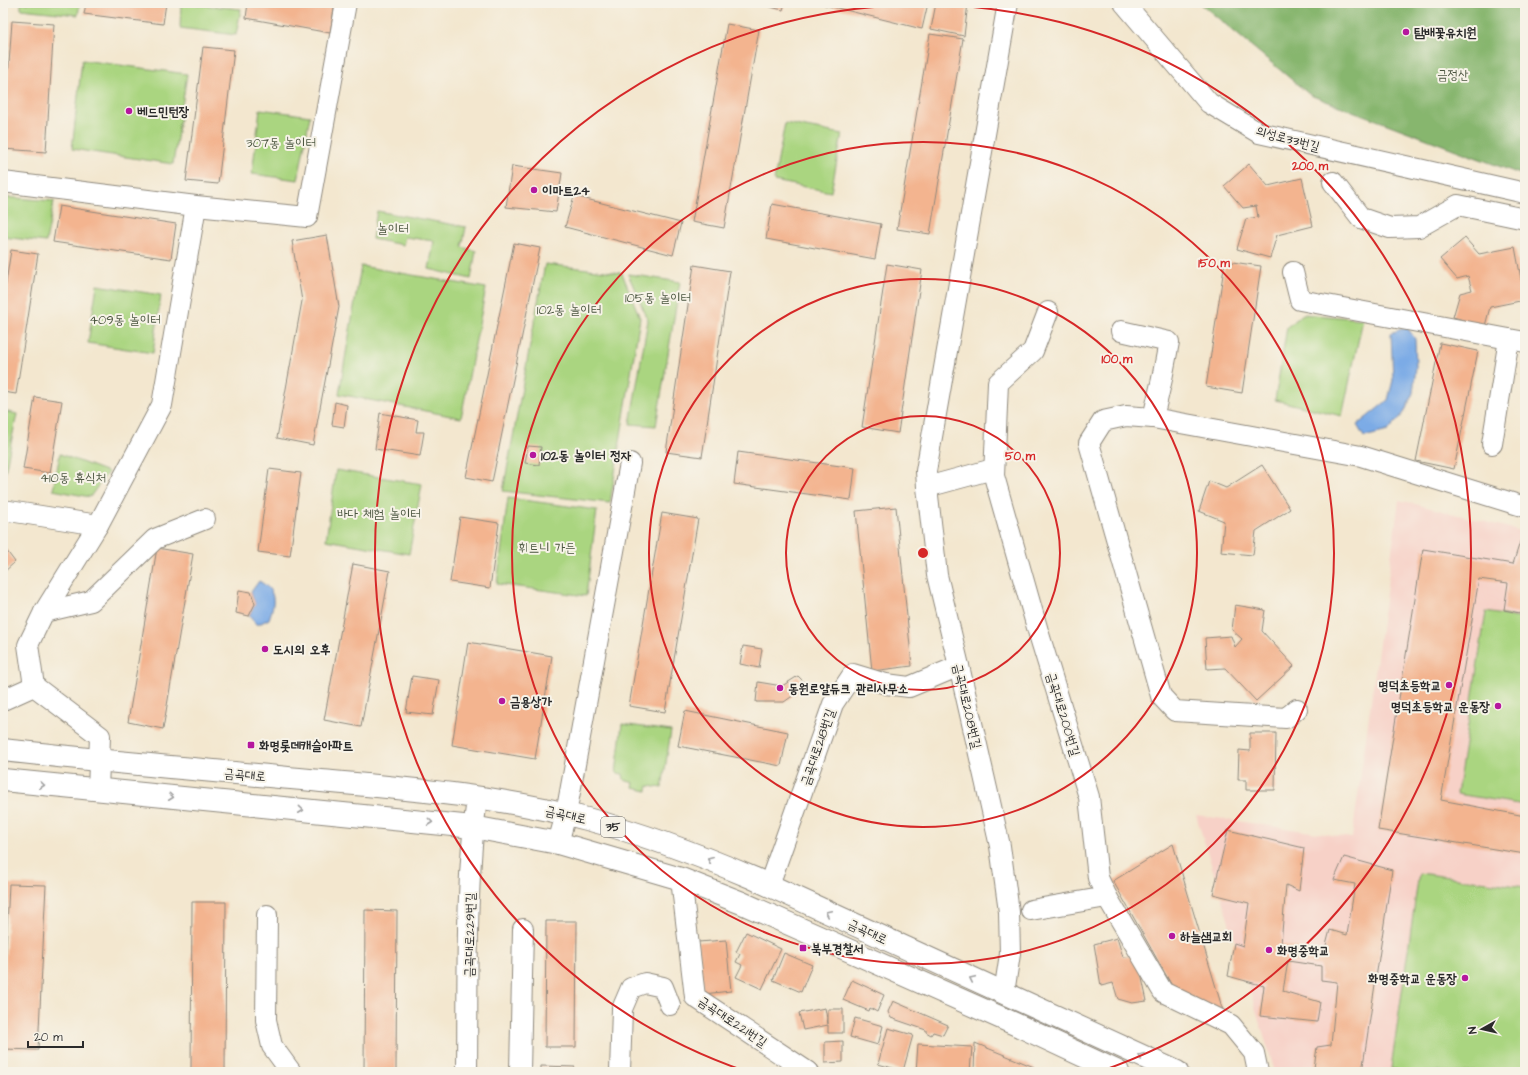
<svg xmlns="http://www.w3.org/2000/svg" width="1528" height="1075" viewBox="0 0 1528 1075" font-family="'Architects Daughter','Poor Story',sans-serif">
<style>
.built{fill:#f7d1c7}
.green{fill:#aad580;stroke:#6a8056}
.forest{fill:#87b66e;stroke:#59704c}
.water{fill:#7babe6;stroke:#536b88}
.building{fill:#f3b48f}
.lines{fill:none;stroke-linecap:round;stroke-linejoin:round}
.minor-casing{stroke:#8f897d;stroke-width:22}
.major-casing{stroke:#8f897d;stroke-width:24}
.minor{stroke:#fff;stroke-width:20}
.major{stroke:#fff;stroke-width:22}
.oneway{stroke:#a0a0a0}
.ring{fill:none;stroke:#d62828;stroke-width:2}
.poi-dot{fill:#b5179e;stroke:#f7f3e8;stroke-width:1.5}
.labels{text-anchor:middle;stroke-width:4;stroke-linejoin:round;paint-order:stroke}
.shield{fill:#f7f3e8;stroke:#686764;stroke-width:1}
.shield-label{font-size:12px;font-weight:bold;fill:#2b2b2b}
.poi-label{font-size:13px;font-weight:bold;fill:#2b2b2b;stroke:#f7f3e8;text-anchor:start}
.park-label{font-size:13px;fill:#4b5640;stroke:#f7f3e8}
.street-label{font-size:13px;fill:#2b2b2b;stroke:#f7f3e8}
.centre{fill:#d62828;stroke:#f7f3e8;stroke-width:2}
.ring-label{font-size:12px;text-anchor:middle;font-weight:bold;fill:#d62828;stroke:#f7f3e8;stroke-width:4;stroke-linejoin:round;paint-order:stroke}
</style>
<rect width="100%" height="100%" fill="#f7f3e8"/>
<filter id="ink" filterUnits="userSpaceOnUse"><feTurbulence type="fractalNoise" baseFrequency=".025" numOctaves="2"/><feDisplacementMap in="SourceGraphic" scale="8" xChannelSelector="R" yChannelSelector="G"/><feConvolveMatrix kernelMatrix="1 2 1 2 8 2 1 2 1" color-interpolation-filters="sRGB"/></filter>
<filter id="wash" filterUnits="userSpaceOnUse"><feTurbulence type="fractalNoise" baseFrequency=".012" numOctaves="4" result="noise"/><feDisplacementMap in="SourceGraphic" scale="16" xChannelSelector="R" yChannelSelector="G"/><feGaussianBlur stdDeviation="0.9" result="paint"/><feColorMatrix in="noise" values="0 0 0 0 0 0 0 0 0 0 0 0 0 0 0 0 0 1.4 0 .05"/><feComposite in="paint" operator="in"/></filter>
<g filter="url(#wash)">
<rect width="100%" height="100%" fill="#f3e7cf"/>
<polygon class="built" points="1399,500 1525,532 1525,1072 1275,1072 1196,815 1352,838"/>
<g class="green">
<polygon points="21,3 80,3 78,15 21,9"/>
<polygon points="181,3 241,9 236,35 180,28"/>
<polygon points="82,60 187,74 173,164 72,149"/>
<polygon points="260,109 310,116 298,180 252,174"/>
<polygon points="785,123 842,134 831,192 774,181"/>
<polygon points="3,197 54,201 46,242 3,237"/>
<polygon points="377,211 466,227 462,247 476,251 471,279 429,269 434,241 405,237 403,245 372,239"/>
<polygon points="545,264 622,273 640,318 610,503 503,491"/>
<polygon points="361,266 486,288 461,418 339,394"/>
<polygon points="628,274 680,282 656,426 630,424 648,320"/>
<polygon points="97,285 161,295 153,353 88,343"/>
<polygon points="1303,314 1363,319 1342,416 1275,400 1287,327"/>
<polygon points="3,411 17,414 4,477 3,477"/>
<polygon points="60,454 108,472 90,497 53,490"/>
<polygon points="336,470 422,484 409,554 326,540"/>
<polygon points="508,498 597,510 586,596 497,584"/>
<polygon points="1486,612 1525,619 1525,805 1457,794"/>
<polygon points="622,724 671,731 662,788 648,786 647,791 633,788 634,783 624,780 623,774 616,773"/>
<polygon points="1419,873 1525,887 1525,1072 1413,1072 1391,1069"/>
</g>
<polygon class="forest" points="1200,3 1517,3 1525,26 1525,176 1310,95"/>
<g class="water">
<polygon points="1407,327 1415,339 1416,367 1413,393 1404,413 1388,431 1364,437 1357,425 1388,400 1393,380 1391,333"/>
<path d="M259,581C277,591 275,602 269,619L257,625L249,616L255,604L251,592Z"/>
</g>
<g id="blocks">
<g class="building">
<polygon points="86,3 166,3 163,24 84,14"/>
<polygon points="248,3 335,3 330,33 246,18"/>
<polygon points="753,3 785,3 783,10"/>
<polygon points="817,3 928,3 922,29"/>
<polygon points="936,3 968,3 964,36 931,29"/>
<polygon points="12,21 54,24 46,152 3,149"/>
<polygon points="727,24 759,30 724,228 692,222"/>
<polygon points="930,34 963,39 930,234 897,229"/>
<polygon points="203,47 234,50 218,184 186,181"/>
<polygon points="1249,164 1268,186 1302,178 1313,226 1277,235 1270,258 1237,249 1246,219 1258,217 1256,206 1243,208 1224,186"/>
<polygon points="512,166 562,173 556,212 506,207"/>
<polygon points="574,196 681,223 673,255 565,227"/>
<polygon points="772,204 881,224 875,259 766,239"/>
<polygon points="59,206 176,224 171,259 53,242"/>
<polygon points="327,235 339,307 313,445 277,438 302,301 292,241"/>
<polygon points="1465,238 1479,254 1515,247 1525,300 1490,307 1485,326 1453,317 1460,293 1472,290 1468,276 1457,279 1440,259"/>
<polygon points="514,243 540,248 492,482 466,477"/>
<polygon points="11,250 38,254 16,394 3,392 3,302"/>
<polygon points="1225,261 1261,266 1242,393 1206,387"/>
<polygon points="887,264 922,270 898,433 862,427"/>
<polygon points="694,265 730,271 702,457 666,452"/>
<polygon points="1440,343 1478,351 1454,469 1416,461"/>
<polygon points="35,397 62,401 50,473 23,469"/>
<polygon points="335,402 347,405 344,427 332,425"/>
<polygon points="380,413 418,420 416,432 424,432 420,456 375,449"/>
<polygon points="528,446 541,447 539,465 525,463"/>
<polygon points="738,452 855,468 851,500 734,484"/>
<polygon points="1262,465 1290,509 1256,531 1253,555 1221,552 1224,521 1199,511 1209,481 1226,488"/>
<polygon points="269,469 301,473 290,556 258,552"/>
<polygon points="896,507 912,666 872,671 856,511"/>
<polygon points="662,513 698,519 665,712 629,706"/>
<polygon points="460,517 499,523 490,588 450,582"/>
<polygon points="1520,542 1525,543 1525,614 1504,610 1508,583 1479,579 1441,800 1525,816 1525,854 1378,830 1423,549 1513,564"/>
<polygon points="3,546 15,562 3,573"/>
<polygon points="157,548 193,554 163,729 128,722"/>
<polygon points="353,564 390,571 361,727 324,720"/>
<polygon points="239,590 251,592 255,604 249,616 236,613"/>
<polygon points="1235,605 1265,610 1262,631 1294,666 1256,701 1225,668 1207,669 1205,638 1231,636 1235,647 1242,639 1232,630"/>
<polygon points="468,642 552,656 535,759 452,745"/>
<polygon points="743,646 762,649 759,668 740,664"/>
<polygon points="412,676 439,680 433,715 406,712"/>
<polygon points="798,676 804,682 801,690 784,702 756,702 758,682 782,686"/>
<polygon points="685,711 788,732 781,766 678,746"/>
<polygon points="1250,733 1276,733 1275,790 1246,790 1246,780 1238,780 1239,750 1250,751"/>
<polygon points="1228,830 1304,848 1299,891 1286,885 1281,944 1324,953 1330,930 1347,935 1355,884 1334,880 1344,857 1392,870 1362,1072 1325,1072 1314,1068 1317,1047 1331,1045 1337,982 1321,980 1321,966 1288,961 1283,991 1320,1002 1317,1022 1260,1016 1264,986 1228,976 1234,943 1243,946 1249,903 1213,894"/>
<polygon points="1173,844 1224,1014 1175,991 1113,881"/>
<polygon points="9,884 46,885 38,1050 3,1049 3,1012"/>
<polygon points="192,902 226,902 225,1072 191,1072"/>
<polygon points="365,910 397,911 396,1072 364,1072"/>
<polygon points="546,921 577,921 576,1047 545,1047"/>
<polygon points="746,932 781,949 762,989 736,977 742,965 736,962 740,954 736,952"/>
<polygon points="1117,938 1123,957 1137,956 1147,1001 1132,1003 1118,999 1113,983 1101,986 1094,944"/>
<polygon points="726,940 731,991 703,994 698,942"/>
<polygon points="784,953 812,965 801,992 773,980"/>
<polygon points="852,980 884,995 877,1012 870,1008 869,1011 843,1000"/>
<polygon points="893,1001 948,1025 943,1035 933,1032 931,1035 926,1032 926,1030 891,1018 888,1012"/>
<polygon points="825,1008 828,1024 828,1009 843,1009 843,1033 828,1033 828,1025 803,1030 799,1013"/>
<polygon points="855,1018 883,1026 878,1045 850,1037"/>
<polygon points="888,1028 913,1035 903,1071 878,1064"/>
<polygon points="843,1041 843,1062 825,1063 825,1042"/>
<polygon points="975,1043 1034,1067 1035,1072 974,1072"/>
<polygon points="918,1044 972,1047 970,1072 916,1072"/>
<polygon points="541,1066 575,1067 575,1072 541,1072"/>
</g>
</g>
</g>
<g filter="url(#ink)">
<use href="#blocks" fill-opacity="0" stroke="#8f897d" stroke-width="1"/>
<g class="lines">
<defs>
<g id="minor">
<polyline points="1124,3 1209,103 1259,133 1525,193"/>
<polyline points="3,182 196,206 307,217 346,3"/>
<polyline points="1333,182 1361,218 1390,228 1419,227 1458,205 1525,219"/>
<polyline points="1293,272 1300,300 1525,342"/>
<polyline points="1048,312 1033,351 998,383 994,476 1038,631 1089,797 1098,878 1107,897 1163,992 1231,1025 1254,1053 1258,1072"/>
<polyline points="1121,331 1169,342 1162,379 1153,418 1361,456 1525,507"/>
<polyline points="1153,418 1126,416 1103,421 1089,443 1161,696 1175,711 1286,718 1297,709"/>
<polyline points="1492,444 1509,339"/>
<polyline points="993,469 927,487 937,575 959,666 1000,846 1009,912 1010,954 1004,993"/>
<polyline points="927,487 926,471 1008,3"/>
<polyline points="3,510 98,525"/>
<polyline points="44,612 98,525 162,405 196,206"/>
<polyline points="34,686 28,645 44,612 91,601 155,539 205,519"/>
<polyline points="3,700 34,686 100,736 98,790"/>
<polyline points="558,843 566,814 630,463"/>
<polyline points="681,879 695,997 808,1072"/>
<polyline points="769,885 833,704 853,674 886,684 909,687 959,666"/>
<polyline points="1031,910 1107,897"/>
<polyline points="267,915 266,1020 272,1046 291,1072"/>
<path d="M467,1072C468,981 465,888 477,798"/>
<polyline points="520,1072 523,929"/>
<polyline points="620,1072 622,1009 631,988 645,983 663,987 670,1005"/>
</g>
<g id="major">
<path d="M3,750C109,762 215,771 321,781C410,789 500,796 587,819C644,834 699,855 753,878L1177,1072"/>
<polyline points="3,780 473,827 558,843 681,879 742,903 1015,1024 1118,1072"/>
</g>
</defs>
<use href="#minor" class="minor-casing"/>
<use href="#major" class="major-casing"/>
<use href="#minor" class="minor"/>
<use href="#major" class="major"/>
</g>
<defs><path id="oneway-chevron" d="M-2-3.5L2.5 0L-2 3.5" fill="none" stroke-width="1.6" stroke-linecap="round" stroke-linejoin="round"/></defs>
<g class="oneway">
<use href="#oneway-chevron" transform="translate(42 785) rotate(6)"/>
<use href="#oneway-chevron" transform="translate(171 797) rotate(6)"/>
<use href="#oneway-chevron" transform="translate(301 810) rotate(6)"/>
<use href="#oneway-chevron" transform="translate(430 822) rotate(6)"/>
<use href="#oneway-chevron" transform="translate(710 860) rotate(-157)"/>
<use href="#oneway-chevron" transform="translate(828 913) rotate(-155)"/>
<use href="#oneway-chevron" transform="translate(972 979) rotate(-155)"/>
<use href="#oneway-chevron" transform="translate(1141 1056) rotate(-155)"/>
</g>
</g>
<g class="ring">
<circle cx="923" cy="553" r="137"/>
<circle cx="923" cy="553" r="274"/>
<circle cx="923" cy="553" r="411"/>
<path d="M745 1071A548 548 0 1 1 1101 1071"/>
</g>
<g class="poi-dot">
<circle cx="1406" cy="32" r="4"/>
<circle cx="129" cy="111" r="4"/>
<circle cx="534" cy="190" r="4"/>
<circle cx="533" cy="455" r="4"/>
<circle cx="265" cy="649" r="4"/>
<circle cx="1449" cy="685" r="4"/>
<circle cx="780" cy="688" r="4"/>
<circle cx="502" cy="701" r="4"/>
<circle cx="1498" cy="706" r="4"/>
<rect x="247" y="741" width="8" height="8" rx="2"/>
<circle cx="1172" cy="936" r="4"/>
<rect x="799" y="944" width="8" height="8" rx="2"/>
<circle cx="1269" cy="950" r="4"/>
<circle cx="1465" cy="978" r="4"/>
</g>
<g class="labels">
<rect class="shield" x="601" y="817" width="24" height="20" rx="3"/>
<g class="shield-label">
<text x="613" y="831">35</text>
</g>
<g class="poi-label">
<text x="1414" y="37">탐배꽃유치원</text>
<text x="137" y="116">베드민턴장</text>
<text x="542" y="195">이마트24</text>
<text x="541" y="460">102동 놀이터 정자</text>
<text x="273" y="654">도시의 오후</text>
<text x="1441" y="690" text-anchor="end">명덕초등학교</text>
<text x="788" y="693">동원로얄듀크 관리사무소</text>
<text x="510" y="706">금용상가</text>
<text x="1490" y="711" text-anchor="end">명덕초등학교 운동장</text>
<text x="259" y="750">화명롯데캐슬아파트</text>
<text x="1180" y="941">하늘샘교회</text>
<text x="811" y="953">북부경찰서</text>
<text x="1277" y="955">화명중학교</text>
<text x="1457" y="983" text-anchor="end">화명중학교 운동장</text>
</g>
<g class="park-label">
<text x="1453" y="79">금정산</text>
<text x="281" y="147">307동 놀이터</text>
<text x="393" y="233">놀이터</text>
<text x="658" y="302">105동 놀이터</text>
<text x="569" y="314">102동 놀이터</text>
<text x="125" y="324">409동 놀이터</text>
<text x="73" y="482">410동 휴식처</text>
<text x="379" y="518">바다 체험 놀이터</text>
<text x="547" y="552">휘트니 가든</text>
</g>
<g class="street-label">
<text transform="translate(1288 138) rotate(15)" y="5">의성로33번길</text>
<text transform="translate(968 706) rotate(77)" y="5">금곡대로208번길</text>
<text transform="translate(1064 714) rotate(73)" y="5">금곡대로200번길</text>
<text transform="translate(817 747) rotate(-71)" y="5">금곡대로218번길</text>
<text transform="translate(245 774) rotate(5)" y="5">금곡대로</text>
<text transform="translate(566 814) rotate(13)" y="5">금곡대로</text>
<text transform="translate(868 931) rotate(25)" y="5">금곡대로</text>
<text transform="translate(469 935) rotate(-89)" y="5">금곡대로229번길</text>
<text transform="translate(733 1021) rotate(34)" y="5">금곡대로221번길</text>
</g>
</g>
<circle cx="923" cy="553" r="6" class="centre"/>
<g class="ring-label">
<text x="1310" y="170">200 m</text>
<text x="1214" y="267">150 m</text>
<text x="1117" y="363">100 m</text>
<text x="1020" y="460">50 m</text>
</g>
<rect width="1528" height="1075" fill="none" stroke="#f7f3e8" stroke-width="16"/>
<g transform="translate(1482 1029) rotate(262)" stroke="#f7f3e8" stroke-width="3" paint-order="stroke">
<path d="M0-3L7 15L0 10L-7 15Z" fill="#2b2b2b"/>
<text y="-6" font-size="11" font-weight="bold" text-anchor="middle" fill="#2b2b2b">N</text>
</g>
<path d="M28 1041v6h55v-6" fill="none" stroke="#2b2b2b" stroke-width="2"/>
<text x="34" y="1041" font-size="12" fill="#2b2b2b" stroke="#f7f3e8" stroke-width="3" paint-order="stroke">20 m</text>
</svg>
